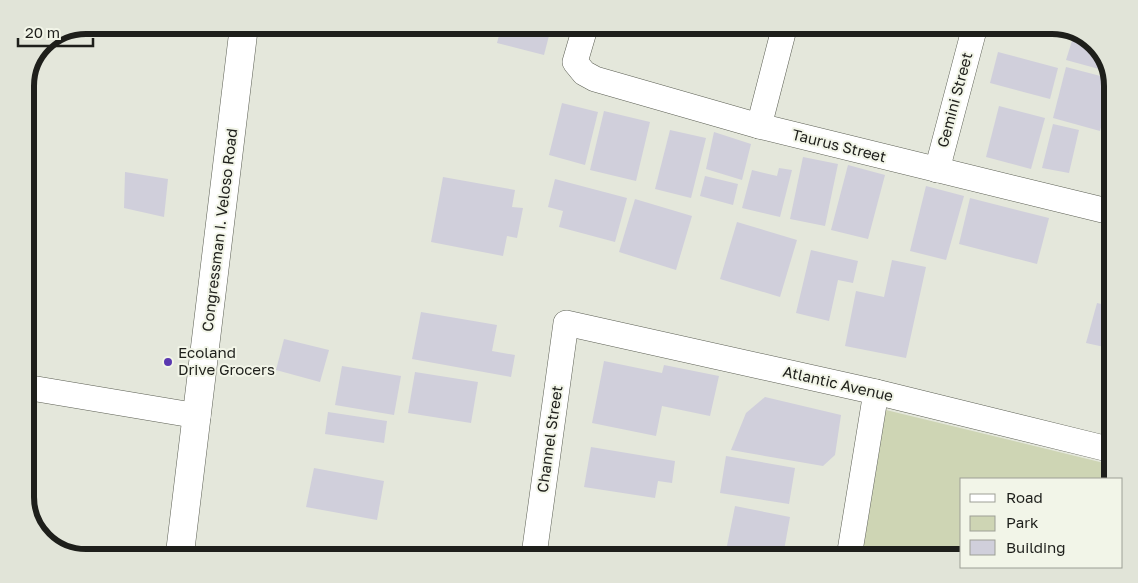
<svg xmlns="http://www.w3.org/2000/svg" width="1138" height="583" viewBox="0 0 1138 583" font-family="'Golos Text',sans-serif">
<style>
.green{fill:#ced5b4}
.building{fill:#d0cfdb}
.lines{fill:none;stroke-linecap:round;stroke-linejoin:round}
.street-casing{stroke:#5c5f54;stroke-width:26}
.secondary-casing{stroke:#5c5f54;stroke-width:29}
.street{stroke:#fff;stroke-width:25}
.secondary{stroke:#fff;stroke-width:28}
.poi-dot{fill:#5a38b0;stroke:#f2f5e8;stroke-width:2}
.labels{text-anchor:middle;stroke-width:4;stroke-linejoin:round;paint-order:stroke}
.street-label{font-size:15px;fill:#1e1f1b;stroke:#f2f5e8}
.poi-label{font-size:15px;fill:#1e1f1b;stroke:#f2f5e8;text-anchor:start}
.rim{fill:none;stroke:#1e1f1b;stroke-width:6}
</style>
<rect width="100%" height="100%" fill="#e4e7db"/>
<polygon class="green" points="886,410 1108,464 1108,479 962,479 962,557 862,557"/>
<g class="building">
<polygon points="501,28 551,28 544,55 497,43"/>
<polygon points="1039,31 1065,31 1063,38"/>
<polygon points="1075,31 1079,31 1103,52 1110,72 1066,60"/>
<polygon points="998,52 1058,68 1050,99 990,83"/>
<polygon points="1066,67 1112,79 1113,84 1100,131 1053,118"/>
<polygon points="562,103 598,112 585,165 549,155"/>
<polygon points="999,106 1045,118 1031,169 986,157"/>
<polygon points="604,111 650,122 636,181 590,170"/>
<polygon points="1053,124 1079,130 1069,173 1042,168"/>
<polygon points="670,130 706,138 691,198 655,189"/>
<polygon points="714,132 751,144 742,180 706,169"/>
<polygon points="803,157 838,164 825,226 790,219"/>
<polygon points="848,165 885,175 868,239 831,230"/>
<polygon points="779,168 792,170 780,217 742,208 752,170 777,176"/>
<polygon points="125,172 168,179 164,217 124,208"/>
<polygon points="705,176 738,184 733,205 700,196"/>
<polygon points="443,177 515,190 512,207 523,208 517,238 507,236 503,256 431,242"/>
<polygon points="555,179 627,198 615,242 559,227 563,211 548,207"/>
<polygon points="926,186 964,196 946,260 910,251"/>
<polygon points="970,198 1049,218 1037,264 959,244"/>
<polygon points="635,199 692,216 676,270 619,252"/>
<polygon points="737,222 797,240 780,297 720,279"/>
<polygon points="811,250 858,261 853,283 838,280 829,321 796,313"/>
<polygon points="892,260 926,267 906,358 845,346 856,291 884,297"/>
<polygon points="1097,303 1110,306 1109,348 1086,343"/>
<polygon points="421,312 497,325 492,351 515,355 511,377 412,359"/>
<polygon points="284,339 329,350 320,382 276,370"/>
<polygon points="604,361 662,373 664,365 719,376 710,416 662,406 656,436 592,423"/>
<polygon points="342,366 401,376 394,415 335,405"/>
<polygon points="415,372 478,382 471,423 408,413"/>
<polygon points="765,397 841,415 835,455 823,466 731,450 746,413"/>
<polygon points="328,412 387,421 384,443 325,434"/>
<polygon points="591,447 675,461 672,483 658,481 655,498 584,487"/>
<polygon points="726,456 795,468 789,504 720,493"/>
<polygon points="314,468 384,481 377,520 306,507"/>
<polygon points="735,506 790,517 783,556 725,556"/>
</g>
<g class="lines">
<defs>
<g id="street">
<polyline points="585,28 575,62 584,73 595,79 759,126 1111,212"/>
<polyline points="759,126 784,29"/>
<polyline points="937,170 974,30"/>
<polyline points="25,387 198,416"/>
<polyline points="534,555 566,323 876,392 1108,449"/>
<polyline points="849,557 876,392"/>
</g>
<polyline id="secondary" points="180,553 244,26"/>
</defs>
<use href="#street" class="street-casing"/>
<use href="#secondary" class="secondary-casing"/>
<use href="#street" class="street"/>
<use href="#secondary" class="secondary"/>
</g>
<circle class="poi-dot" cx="168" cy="362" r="5"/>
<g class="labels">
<g class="street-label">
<text transform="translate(955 100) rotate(-75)" y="5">Gemini Street</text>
<text transform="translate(839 146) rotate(14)" y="5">Taurus Street</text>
<text transform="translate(220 230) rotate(-83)" y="5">Congressman I. Veloso Road</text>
<text transform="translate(838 384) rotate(13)" y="5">Atlantic Avenue</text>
<text transform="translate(550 439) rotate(-82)" y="5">Channel Street</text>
</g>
<g class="poi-label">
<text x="178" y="358">Ecoland<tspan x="178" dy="17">Drive Grocers</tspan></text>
</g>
</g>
<path d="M0 0H1138V583H0ZM86 34H1052A52 52 0 0 1 1104 86V497A52 52 0 0 1 1052 549H86A52 52 0 0 1 34 497V86A52 52 0 0 1 86 34Z" fill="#e1e4d8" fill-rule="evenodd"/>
<path class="rim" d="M86 34H1052A52 52 0 0 1 1104 86V497A52 52 0 0 1 1052 549H86A52 52 0 0 1 34 497V86A52 52 0 0 1 86 34Z"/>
<rect x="960" y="478" width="162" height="90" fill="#f2f5e8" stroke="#9d9f96"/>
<rect x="970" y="494" width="25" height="8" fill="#ffffff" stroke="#9d9f96"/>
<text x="1006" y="503" font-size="15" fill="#1e1f1b">Road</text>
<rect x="970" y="516" width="25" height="15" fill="#ced5b4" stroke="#9d9f96"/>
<text x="1006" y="528" font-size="15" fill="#1e1f1b">Park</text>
<rect x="970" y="540" width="25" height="15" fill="#d0cfdb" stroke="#9d9f96"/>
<text x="1006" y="553" font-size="15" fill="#1e1f1b">Building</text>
<path d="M18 38v8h75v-8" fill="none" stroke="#1e1f1b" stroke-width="2.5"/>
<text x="25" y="38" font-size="15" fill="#1e1f1b" stroke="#f2f5e8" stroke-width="4" paint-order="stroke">20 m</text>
</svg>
